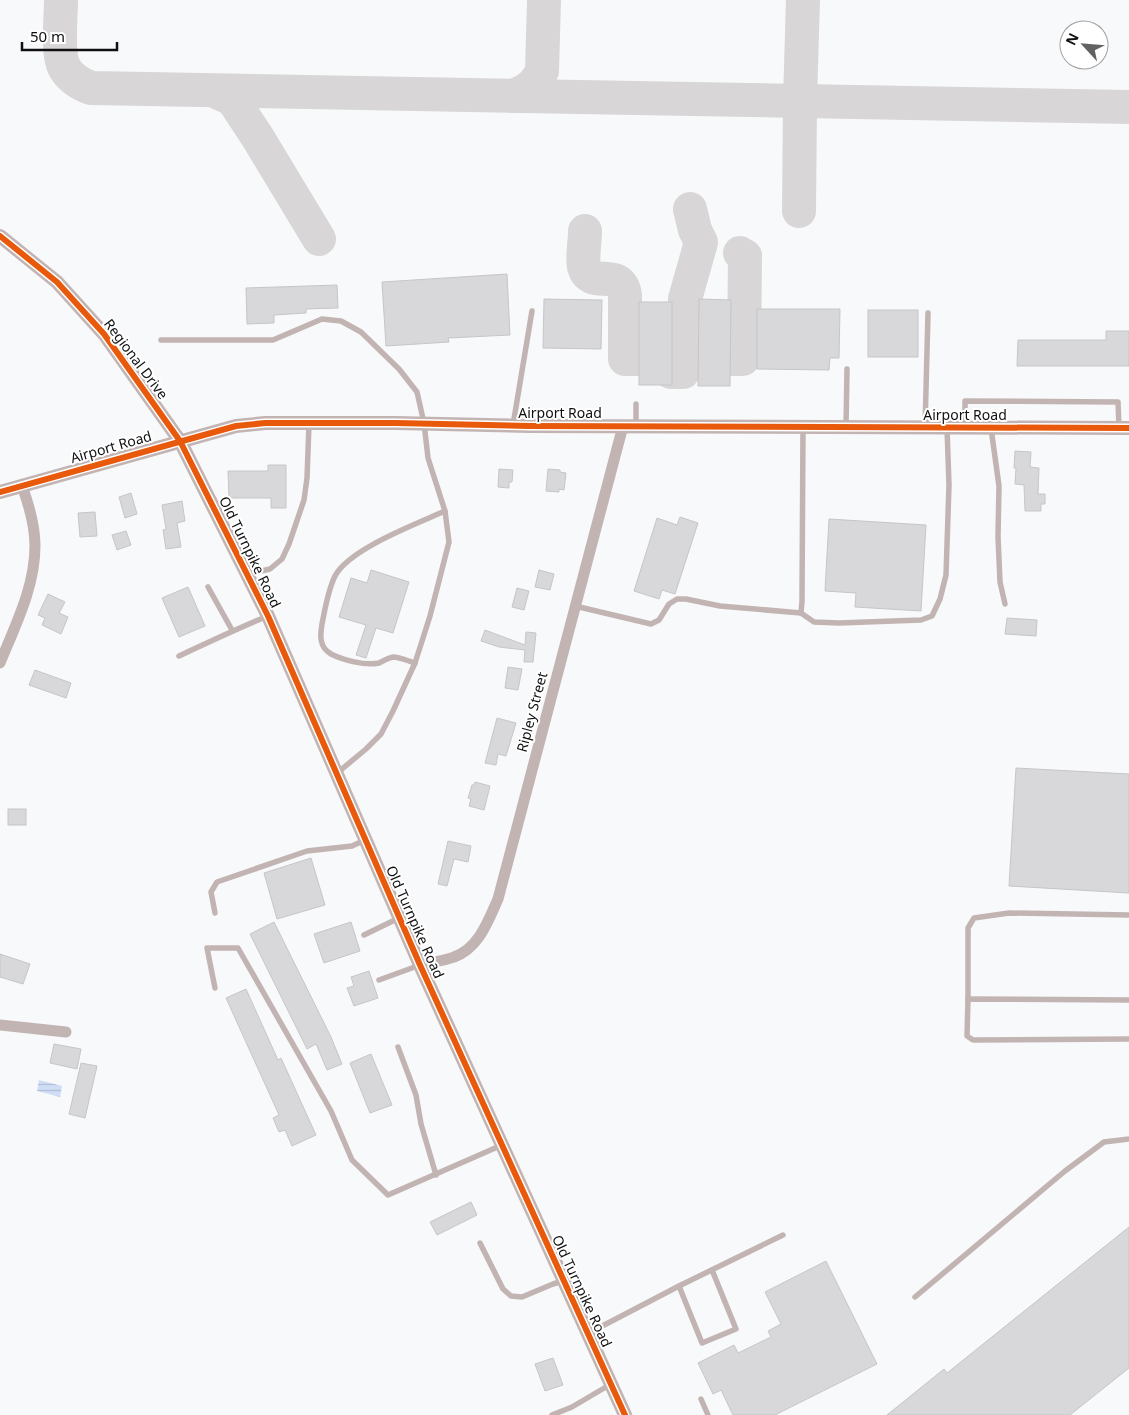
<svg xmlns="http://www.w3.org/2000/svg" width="1129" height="1415" viewBox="0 0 1129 1415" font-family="'Noto Sans',sans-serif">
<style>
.water{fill:url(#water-rules)}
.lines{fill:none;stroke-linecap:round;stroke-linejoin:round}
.taxiway{stroke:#d8d6d6;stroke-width:34}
.building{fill:#d8d8da;stroke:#c6c6c7}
.service{stroke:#c2b4b3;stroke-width:5.5}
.minor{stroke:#c2b4b3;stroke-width:11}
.tertiary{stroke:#c2b4b3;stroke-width:14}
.cycleway-casing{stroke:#fff;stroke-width:9}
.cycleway{stroke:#e8590c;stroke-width:6}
.labels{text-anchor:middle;stroke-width:4;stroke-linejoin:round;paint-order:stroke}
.street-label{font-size:14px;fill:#101012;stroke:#fff}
</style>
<defs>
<pattern id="water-rules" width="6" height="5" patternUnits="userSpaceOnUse" patternTransform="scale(1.25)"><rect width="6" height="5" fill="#cfdef6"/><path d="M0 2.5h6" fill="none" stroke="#b1bdd2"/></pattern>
</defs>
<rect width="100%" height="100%" fill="#f8f9fa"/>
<polygon class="water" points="39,1080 62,1086 60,1097 37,1091"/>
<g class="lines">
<g class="taxiway">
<path d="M61,0C61,17 57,53 64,67C70,78 80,84 91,88L1129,107"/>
<polyline points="215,91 230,98 235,103 258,138 319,239"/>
<path d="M513,96C527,91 535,85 542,71L544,0"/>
<polyline points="799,211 800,101 803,0"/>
<path d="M585,231C585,242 582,256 584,267C591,291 620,265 625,295V359H637"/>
<polyline points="730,359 743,359 744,356 745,256 740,253"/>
<polyline points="671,372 683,372 685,369 685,299 700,246 701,242 695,230 690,209"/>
</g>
</g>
<g class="building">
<polygon points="507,274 510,335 448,338 449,342 386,346 382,282"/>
<polygon points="337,285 338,308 306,309 306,313 274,315 274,323 247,324 246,288"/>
<polygon points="544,299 602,300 601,349 543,348"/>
<polygon points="699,299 731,300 730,386 698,386"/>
<rect x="639" y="302" width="33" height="83"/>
<polygon points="757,309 840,309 839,358 830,358 829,370 757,369"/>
<rect x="868" y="310" width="50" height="47"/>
<polygon points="1106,331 1129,331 1129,366 1017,366 1018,340 1106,340"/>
<polygon points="1015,451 1031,452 1030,467 1039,468 1038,494 1045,494 1045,504 1041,504 1041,511 1025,511 1024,485 1015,484 1016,468 1014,468"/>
<polygon points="268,465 286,465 286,508 271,508 271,498 229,498 228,471 268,471"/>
<polygon points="499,469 513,470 512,482 509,482 509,488 498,487"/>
<polygon points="548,469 560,470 560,472 566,473 564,490 559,489 559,492 546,491"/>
<polygon points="131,493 137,514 125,518 119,497"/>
<polygon points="182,501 185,521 177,523 181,547 166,549 163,530 166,529 162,505"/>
<polygon points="95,512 97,536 80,537 78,513"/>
<polygon points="680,517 698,523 675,594 662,590 659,599 634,591 657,518 677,525"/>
<polygon points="829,519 926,525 921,611 855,607 856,593 825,591"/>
<polygon points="126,531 131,545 117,550 112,535"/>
<polygon points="371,570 409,582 393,633 376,628 366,658 356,655 366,625 339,617 351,578 367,583"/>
<polygon points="539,570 554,574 550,590 535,587"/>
<polygon points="188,587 205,626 179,637 162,598"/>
<polygon points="517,588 529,591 524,610 512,607"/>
<polygon points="48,594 65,602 59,613 68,617 61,634 42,625 45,618 38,615"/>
<polygon points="1007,618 1037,620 1036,636 1005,634"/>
<polygon points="485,630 525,645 526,632 536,633 533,662 524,662 525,650 499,647 481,641"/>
<polygon points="508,667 522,669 518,690 505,688"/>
<polygon points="35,670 71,683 66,698 29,685"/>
<polygon points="497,718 516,723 506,756 498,754 496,765 485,763"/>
<polygon points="1016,768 1129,774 1129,893 1009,886"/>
<polygon points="475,782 490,786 484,810 469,806 471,799 468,798 472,785 474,785"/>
<rect x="8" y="809" width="18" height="16"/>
<polygon points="448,841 471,846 468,862 454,859 447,886 438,884"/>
<polygon points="311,858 325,905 277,919 264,873"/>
<polygon points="274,922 331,1037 342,1064 327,1070 316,1044 307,1049 250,934"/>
<polygon points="351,922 360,951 324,963 314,934"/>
<polygon points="0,954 30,964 23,984 0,977"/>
<polygon points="369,971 378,998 354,1006 347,988 354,986 351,977"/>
<polygon points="246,989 278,1060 281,1058 316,1135 292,1146 285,1130 279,1132 273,1118 279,1115 226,998"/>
<polygon points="54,1044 81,1049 77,1069 50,1063"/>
<polygon points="371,1054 392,1105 370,1113 350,1063"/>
<polygon points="81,1063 97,1066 85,1118 69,1114"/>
<polygon points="471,1202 477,1215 437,1235 430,1222"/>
<polygon points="1129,1227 1129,1368 1070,1415 887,1415 944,1369 947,1373"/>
<polygon points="826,1261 877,1364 775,1415 733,1415 721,1390 713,1394 698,1363 734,1345 738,1353 771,1337 768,1331 781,1324 765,1292"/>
<polygon points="553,1358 563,1385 545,1391 535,1364"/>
</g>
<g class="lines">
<g class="service">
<polyline points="161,340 273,340 322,319 341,321 361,332 399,369 417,392 424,423 428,458 445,511 449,542 430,616 415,663 393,711 381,734 366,749 336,774"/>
<polyline points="513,425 532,311"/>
<polyline points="636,426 636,404"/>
<polyline points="846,427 847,369"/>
<polyline points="965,427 965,401 1118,402 1119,428"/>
<polyline points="803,428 802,601 801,613 814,622 839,623 921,620 932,616 940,599 946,575 949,485 947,428"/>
<polyline points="925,428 928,313"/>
<polyline points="991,428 999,486 998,537 1000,582 1005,604"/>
<polyline points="248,574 270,569 282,559 289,544 304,500 307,478 309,424"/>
<polyline points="208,587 232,630"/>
<polyline points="575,606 651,624 659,620 669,604 677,599 686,599 720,606 801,613"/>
<path d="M179,656C209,642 238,628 268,616"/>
<path d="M415,663C408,661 400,657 393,657C388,658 383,661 379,663C365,666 343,660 331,654C319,647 320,635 322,624C325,609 328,590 335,576C349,549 416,524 445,511"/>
<polyline points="215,913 211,892 217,882 307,851 352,846 365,840"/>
<polyline points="364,935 399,918"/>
<polyline points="379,980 420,965"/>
<polyline points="215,988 207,948 238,948 331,1111 352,1160 388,1195 502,1145"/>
<polyline points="968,999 968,928 974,918 1009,913 1129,915"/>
<polyline points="1129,1000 968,999 967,1036 973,1040 1129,1039"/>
<polyline points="398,1047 416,1095 421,1124 436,1175"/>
<polyline points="480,1243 503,1289 511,1296 522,1297 553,1284 563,1281"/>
<polyline points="679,1286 702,1343 736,1329 712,1270"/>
<polyline points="915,1297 1065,1171 1104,1142 1129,1139"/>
<polyline points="587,1334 679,1286 783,1235"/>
<polyline points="701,1399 708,1415"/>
<polyline points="552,1415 572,1407 611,1384"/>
</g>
<g class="minor">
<path d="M0,663C15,626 35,587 35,546C35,525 29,505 22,486"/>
<path d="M420,965C431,962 444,961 454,957C479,948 488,921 498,899L623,426"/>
<polyline points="0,1025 66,1032"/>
</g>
<g class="tertiary">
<polyline points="0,236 57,282 104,334 180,441 268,616 420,965 625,1415"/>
<polyline points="0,492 236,426 265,423 396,423 529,426 1129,428"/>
</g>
<defs>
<g id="cycleway">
<polyline points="0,236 57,282 104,334 180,441 268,616 420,965 625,1415"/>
<polyline points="0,492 236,426 265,423 396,423 529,426 1129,428"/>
</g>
</defs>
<use href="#cycleway" class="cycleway-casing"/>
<use href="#cycleway" class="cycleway"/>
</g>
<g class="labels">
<g class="street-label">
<text transform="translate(136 359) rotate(53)" y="5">Regional Drive</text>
<text x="560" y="418">Airport Road</text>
<text x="965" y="420">Airport Road</text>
<text transform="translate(111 447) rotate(-16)" y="5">Airport Road</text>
<text transform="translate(250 552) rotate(64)" y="5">Old Turnpike Road</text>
<text transform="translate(532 712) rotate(-75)" y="5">Ripley Street</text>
<text transform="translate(415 922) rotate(66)" y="5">Old Turnpike Road</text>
<text transform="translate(582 1291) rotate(65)" y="5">Old Turnpike Road</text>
</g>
</g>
<g transform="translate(1084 45) rotate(296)"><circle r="24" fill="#ffffff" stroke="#9f9fa0"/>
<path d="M0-4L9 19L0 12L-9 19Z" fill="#616263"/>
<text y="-8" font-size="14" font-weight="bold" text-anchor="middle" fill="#101012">N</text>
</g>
<path d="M22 42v8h95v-8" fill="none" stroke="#101012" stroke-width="2.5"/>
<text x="30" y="42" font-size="15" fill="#101012" stroke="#ffffff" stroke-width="4" paint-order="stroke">50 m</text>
</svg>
